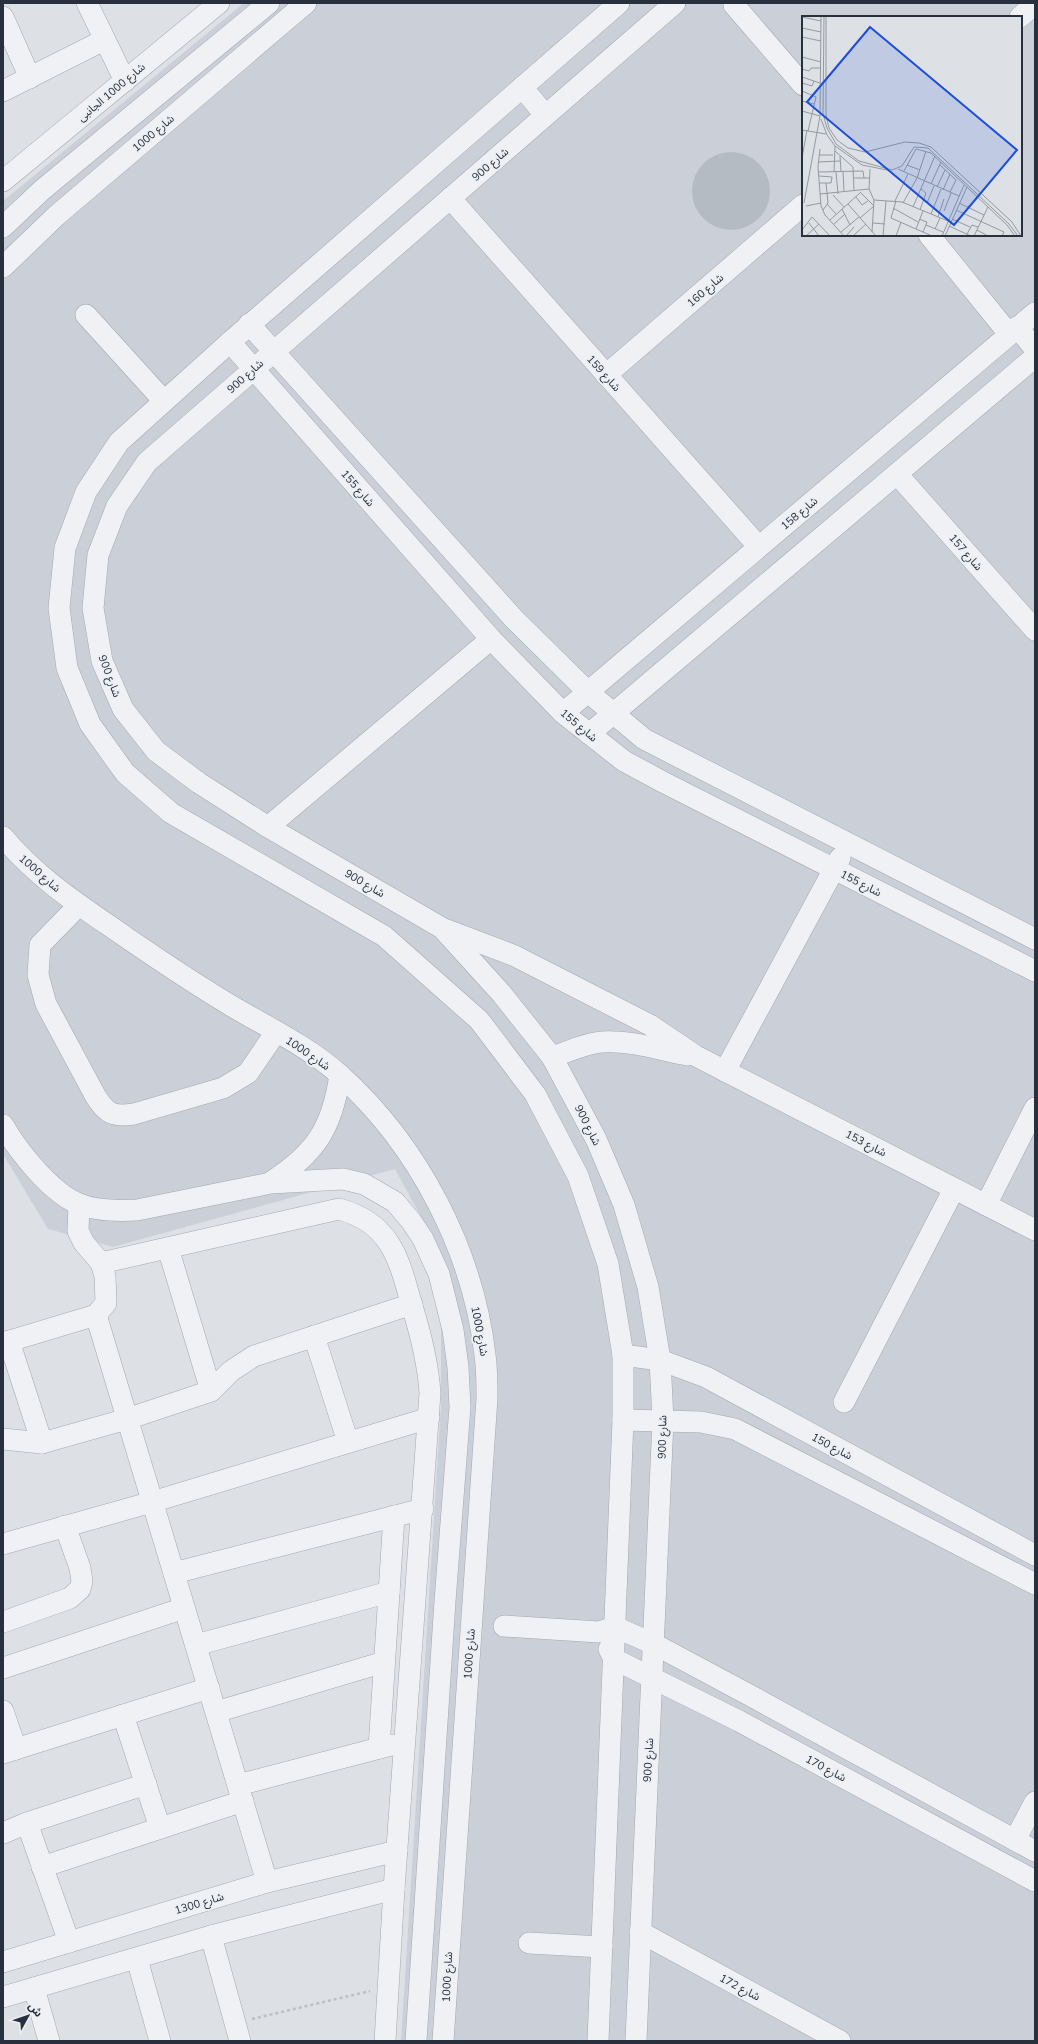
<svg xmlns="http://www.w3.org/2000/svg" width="1038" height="2044" viewBox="0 0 1038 2044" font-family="'Nunito Sans','Noto Sans Arabic',sans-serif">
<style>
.built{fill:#cbd0d8;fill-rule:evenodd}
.building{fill:#b4bbc2}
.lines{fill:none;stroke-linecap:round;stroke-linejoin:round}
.minor-casing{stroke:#a3a8b0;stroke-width:22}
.path{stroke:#bbbfc5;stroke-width:2.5;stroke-dasharray:3 3;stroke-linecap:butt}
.minor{stroke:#eff1f5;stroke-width:21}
.labels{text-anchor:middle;stroke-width:4;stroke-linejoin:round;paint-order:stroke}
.street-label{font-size:11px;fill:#27303c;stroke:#ecf0f4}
.inset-road{fill:none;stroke:#949aa2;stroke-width:1}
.view{fill:#1d4ed8;fill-opacity:0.15;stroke:#1d4ed8;stroke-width:2}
.inset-edge{fill:none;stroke:#27303c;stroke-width:2}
</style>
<rect width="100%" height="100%" fill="#dde1e6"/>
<path class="built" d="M244,3H1035V2041H401L441,1405V1304L420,1215L395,1169L113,1247L48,1229L3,1154V201ZM803,17H1021V235H803Z"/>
<circle class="building" cx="731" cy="191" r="39"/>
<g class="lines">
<defs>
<g id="minor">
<polyline points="87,3 125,81"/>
<polyline points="734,5 803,85"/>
<polyline points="3,17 30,78"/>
<polyline points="1020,17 1035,4"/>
<polyline points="522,87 545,115"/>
<polyline points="3,91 104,40"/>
<polyline points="3,181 219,3"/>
<polyline points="450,198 759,547"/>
<polyline points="3,227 42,190 269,3"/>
<polyline points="929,235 1009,334"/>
<polyline points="3,267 56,216 306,3"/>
<polyline points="86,315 164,401"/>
<polyline points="249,324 514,619 588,692 644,739 1035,939"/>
<polyline points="1017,327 1035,349"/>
<polyline points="230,342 491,639 563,713 624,761 663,782 1035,971"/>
<polyline points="606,375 803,205"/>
<polyline points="897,474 1035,630"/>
<polyline points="563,713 1035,313"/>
<polyline points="589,734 1035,357"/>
<polyline points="268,827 491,639"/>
<path d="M3,837C39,880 81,906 127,938C162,962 198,986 235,1008C271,1029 310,1048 340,1075C419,1146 473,1251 485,1355C487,1369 487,1384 487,1398L443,2041"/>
<path d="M79,905L40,945L38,975L46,1004L96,1097C107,1114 113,1117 134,1114L223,1088L248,1073L276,1032"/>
<polyline points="447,930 515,956 650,1025 696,1056 1035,1230"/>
<path d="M552,1057C568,1052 585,1043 602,1042C631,1040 660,1050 688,1055"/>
<polyline points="725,1071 840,858"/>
<path d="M3,1125C18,1151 51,1193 79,1204C96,1211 119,1211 137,1210L271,1183L343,1179L364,1184L395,1202L411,1221L423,1239L439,1274L453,1330L458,1367L460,1407L445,1601L416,2041"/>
<path d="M271,1182C316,1153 332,1128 340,1075"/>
<polyline points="986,1205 1035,1108"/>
<polyline points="168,1248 211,1391"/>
<path d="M101,1263L339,1209C391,1223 399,1259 412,1306C421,1335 428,1362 430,1393L394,1889L385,2041"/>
<polyline points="96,1315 267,1882"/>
<polyline points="314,1336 348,1442"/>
<polyline points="9,1341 42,1443"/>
<polyline points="3,1343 96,1315 106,1303 105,1276 101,1263 84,1243 78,1231 79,1204"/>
<polyline points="623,1355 660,1360 706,1377 1035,1555"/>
<polyline points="844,1402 954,1189"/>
<polyline points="623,1420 701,1422 735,1429 1035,1584"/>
<polyline points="3,1439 42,1443 127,1419 211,1391 231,1371 254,1356 412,1304"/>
<polyline points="3,1544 152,1502 429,1418"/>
<polyline points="174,1573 423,1509"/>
<polyline points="3,1622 70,1598 80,1589 82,1581 80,1568 65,1526"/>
<polyline points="504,1626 599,1632 615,1627 654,1644 753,1697 1035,1851"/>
<polyline points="196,1645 389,1592"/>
<polyline points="609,1649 614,1659 739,1721 1035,1881"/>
<polyline points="3,1668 184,1608"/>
<polyline points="3,1711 16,1749"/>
<polyline points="216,1712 384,1662"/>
<polyline points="123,1715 160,1828"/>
<polyline points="379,1748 394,1516"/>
<polyline points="3,1753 209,1688"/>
<polyline points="238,1785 391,1745"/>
<polyline points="27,1823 69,1942"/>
<polyline points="3,1833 27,1823 146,1784"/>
<polyline points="1015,1840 1035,1802"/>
<polyline points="42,1867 243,1801"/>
<polyline points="640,1932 840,2041"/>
<polyline points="211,1936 240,2041"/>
<polyline points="529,1943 602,1947"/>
<polyline points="137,1959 160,2041"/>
<polyline points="3,1962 267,1882 397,1851"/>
<polyline points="34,1988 49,2041"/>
<polyline points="3,1997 211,1936 394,1889"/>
<polyline points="598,2041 623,1420 623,1355 608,1264 578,1176 535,1094 479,1020 384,936 171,813 125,773 90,724 67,668 59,608 65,548 86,492 119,442 230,342 619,3"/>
<polyline points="636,2041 663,1420 660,1360 648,1287 624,1205 596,1139 552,1057 501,993 442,928 268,827 199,783 156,751 123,709 102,661 93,608 98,555 117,506 147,462 675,3"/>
</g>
</defs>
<use href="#minor" class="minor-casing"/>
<polyline class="path" points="252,2019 370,1991"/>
<use href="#minor" class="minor"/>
</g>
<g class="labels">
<g class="street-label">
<text transform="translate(111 92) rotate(-40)" y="4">شارع 1000 الجانبى</text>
<text transform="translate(153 133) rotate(-40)" y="4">شارع 1000</text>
<text transform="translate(490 164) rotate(-41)" y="4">شارع 900</text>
<text transform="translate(705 290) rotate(-41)" y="4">شارع 160</text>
<text transform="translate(604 373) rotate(48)" y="4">شارع 159</text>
<text transform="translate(245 376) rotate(-42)" y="4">شارع 900</text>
<text transform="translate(358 488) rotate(49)" y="4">شارع 155</text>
<text transform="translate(799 513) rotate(-40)" y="4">شارع 158</text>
<text transform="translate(966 552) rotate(49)" y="4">شارع 157</text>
<text transform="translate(110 676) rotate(69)" y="4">شارع 900</text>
<text transform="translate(579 725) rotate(40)" y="4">شارع 155</text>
<text transform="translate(40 873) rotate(41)" y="4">شارع 1000</text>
<text transform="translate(365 883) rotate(30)" y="4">شارع 900</text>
<text transform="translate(861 883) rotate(27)" y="4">شارع 155</text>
<text transform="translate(308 1053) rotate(34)" y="4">شارع 1000</text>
<text transform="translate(588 1125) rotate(63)" y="4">شارع 900</text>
<text transform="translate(866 1143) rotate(27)" y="4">شارع 153</text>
<text transform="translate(480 1331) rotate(79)" y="4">شارع 1000</text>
<text transform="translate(662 1437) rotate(-89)" y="4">شارع 900</text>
<text transform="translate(832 1446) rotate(28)" y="4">شارع 150</text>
<text transform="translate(469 1654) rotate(-86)" y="4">شارع 1000</text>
<text transform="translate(648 1760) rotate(-87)" y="4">شارع 900</text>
<text transform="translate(826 1768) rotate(28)" y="4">شارع 170</text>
<text transform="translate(199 1903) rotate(-17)" y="4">شارع 1300</text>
<text transform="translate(447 1977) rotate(-87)" y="4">شارع 1000</text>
<text transform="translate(740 1987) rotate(28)" y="4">شارع 172</text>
</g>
</g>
<g transform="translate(802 16)">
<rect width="220" height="220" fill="#dde1e6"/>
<path class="inset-road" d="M22,0L21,98L25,112L34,128L57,145L90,154L100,150L112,131L126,132L207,208L216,220M24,0V99L27,112L35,124L46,132L63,136L103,126L117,127L129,131L210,206L219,220M0,1L19,5M0,12L19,16M0,21L19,25M0,41L19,46M0,53L7,55L9,52H18M0,61L18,67M0,67L10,70L12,65M0,75L14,81M0,85L12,88M0,95L18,100M19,103L25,119L33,130L32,156M0,114L24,118M6,115L14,81M33,130L60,149L85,154M18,133L16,151L19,190L23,199L42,220M33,135L51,151L52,174M17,139H31M38,140L39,155M0,142L5,114M16,146L38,145M105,149L118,154M138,149L154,164M68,153L67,173L72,184L70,216M96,153L157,180M41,155L42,176M102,155L114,133L129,137L205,209L213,220M16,156L61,155L62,162M34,156L36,178M17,160L30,161L29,167H17M52,162H68M129,168L139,146M135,171L143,154M141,174L148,158M148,176L154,164M18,178L67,173M31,179L42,191M54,181L60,189L66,185M72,184L100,186L146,205M93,185L106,158M94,185L89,202L130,220M2,187L18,100L19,0M101,187L115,162L124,135M125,187L132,170M157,187L182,199M25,188L34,198M46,188L74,220M4,190L19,187M111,191L133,140M91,192L116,206M40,193L48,209M21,194L26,187L24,167M118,194L124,177L119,173M154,194L202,216L200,220M142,195L149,177M129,198L139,173M136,201L142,183M58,202L72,190L58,176M117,203L125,206L121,216M150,203L168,211M28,204L59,176M7,207L17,220M71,207L83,208M32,208L43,198M124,209L141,216M147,210L169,220M114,213L121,195M133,213L138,202M0,214L10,201L28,220M175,214L186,220M39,216L57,201M165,218L170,209L176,211M52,219L64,208M4,220L17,208M44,220L52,211M81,220L84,185M94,220L99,206M140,220L162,169M143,220L165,171M172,220L186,191"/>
<path class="view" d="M68,11L215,134L152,209L5,86Z"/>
<rect width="220" height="220" class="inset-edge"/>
</g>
<rect width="1038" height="2044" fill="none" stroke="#27303c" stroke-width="8"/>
<g transform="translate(28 2016) rotate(50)" stroke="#ecf0f4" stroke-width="3" paint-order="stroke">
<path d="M0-3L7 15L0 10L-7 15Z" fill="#27303c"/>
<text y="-6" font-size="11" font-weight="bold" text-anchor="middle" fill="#27303c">ش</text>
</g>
</svg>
